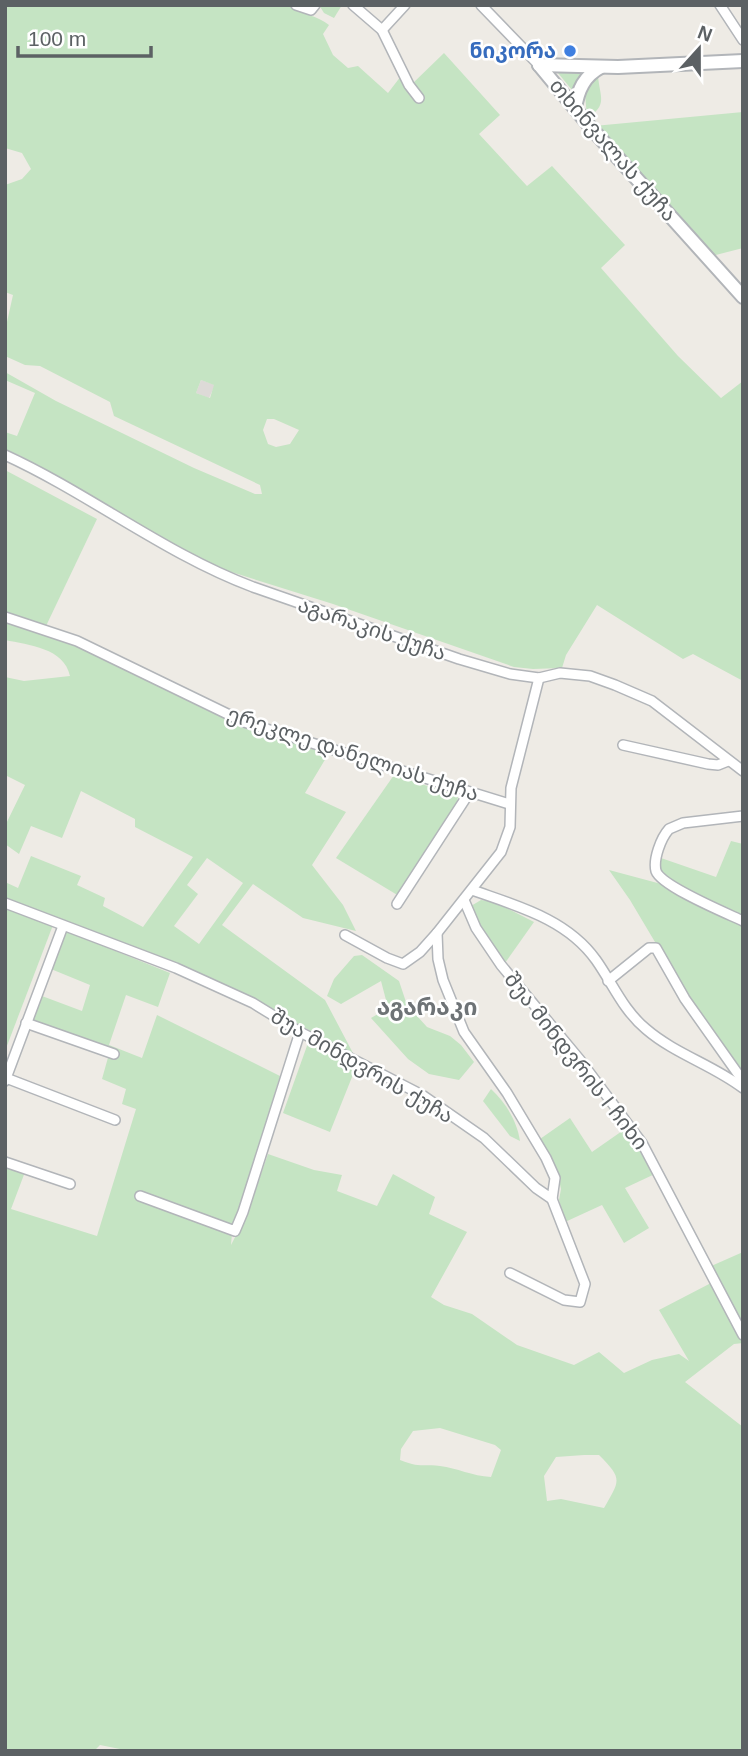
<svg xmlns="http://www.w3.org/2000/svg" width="748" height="1756" viewBox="0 0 748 1756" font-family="Helvetica,'Noto Sans Georgian',sans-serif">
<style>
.industrial{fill:#dddad7}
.green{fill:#c5e4c3;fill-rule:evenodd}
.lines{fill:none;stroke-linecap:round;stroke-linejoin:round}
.stream{stroke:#a9ddfa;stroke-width:2.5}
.minor-casing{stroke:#b2b5b9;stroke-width:12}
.tertiary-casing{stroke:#b2b5b9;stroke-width:16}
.minor{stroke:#fff;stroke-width:9}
.tertiary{stroke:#fff;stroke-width:12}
.shop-dot{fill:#3f7fe0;stroke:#fff;stroke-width:2.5}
.labels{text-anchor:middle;stroke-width:5;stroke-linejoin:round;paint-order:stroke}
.shop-label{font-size:21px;font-weight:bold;fill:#366cbe;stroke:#fff;text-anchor:end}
.street-label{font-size:21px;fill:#5c6164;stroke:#fff}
.neighbourhood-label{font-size:23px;font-weight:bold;fill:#6e7376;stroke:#fff}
</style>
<rect width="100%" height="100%" fill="#eeebe5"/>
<polygon class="industrial" points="201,380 215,385 209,398 196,393"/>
<g class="green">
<path d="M5,5H292C303,15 318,16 329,25L323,34L333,55L348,68L358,66L388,93L401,76L411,85L444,53L500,115L479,134L527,186L552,166L625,245L601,268L678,356L721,398L743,381V681L693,654L683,659L597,605L566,655L562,668L533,669L514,667L333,604L225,570L179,549L21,456L5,450V432L17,436L35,393L5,380V372L56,401L194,468L255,494H262L260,485L114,416L110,402L40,366L25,365L5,356V331L13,295L5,292V185L22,179L31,169L22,153L5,148ZM201,380L214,385L210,398L196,393ZM267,419H274L299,430L290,444L276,447L268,444L263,430Z"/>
<polygon points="319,5 342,5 334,18 324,13"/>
<polygon points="585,70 572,90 558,73"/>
<path d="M598,76C600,98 608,105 587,118L585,93Z"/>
<polygon points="743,112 743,248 708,257 594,126"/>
<polygon points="5,470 97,519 46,626 5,613"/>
<path d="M5,621L72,644L236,724L329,753L305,793L346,812L312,865L343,905L356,931L303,918L253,884L222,925L325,1000L354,1055L253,999L5,899V882L18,888L31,856L81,876L77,885L105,898L103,906L143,927L193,857L135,827V819L81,791L62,838L31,826L19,854L5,844V826L25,785L5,775V677L24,681L70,676C64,648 29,645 5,640ZM207,858L243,883L199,944L174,926L198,894L187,885Z"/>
<polygon points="394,775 458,796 456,809 399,896 336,858"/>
<polygon points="731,841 743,844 743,1078 680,984 630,900 609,870 665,885 660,870 661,858 716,877"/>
<polygon points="481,900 495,902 534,922 505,963 481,933 471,906"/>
<polygon points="5,906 53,925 5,1051"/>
<path d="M61,929L170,973L158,1007L126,995L109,1045L142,1058L157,1015L280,1076L232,1233L231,1245L248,1212L268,1154L314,1170L342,1175L337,1191L377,1206L393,1174L435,1197L429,1214L467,1232L431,1297L444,1305L472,1314L517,1345L574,1365L599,1352L624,1373L652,1360L679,1354L689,1361L659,1310L711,1283L743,1343L734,1344L685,1382L743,1427V1751H130L100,1745L94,1751H5V1165L25,1172L11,1209L97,1236L136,1109L122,1104L126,1089L102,1079L109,1054L23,1021L34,993L82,1011L90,985L46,967ZM440,1428L495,1445L501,1450L491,1477C472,1476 457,1468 440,1466C421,1464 420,1468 400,1460L401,1449L413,1431ZM584,1455H599C623,1479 620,1480 604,1508L561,1499L547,1501L544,1476L556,1457Z"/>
<polygon points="362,955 399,981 407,1005 427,1027 450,1036 461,1045 474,1062 459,1080 429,1074 408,1059 371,1018 383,1011 386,1000 381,981 341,1004 327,996 334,979 354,956"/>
<polygon points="308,1043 356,1067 330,1132 283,1113"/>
<path d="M491,1089C506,1103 517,1121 520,1141L510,1136L483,1101Z"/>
<polygon points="570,1118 592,1152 625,1129 657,1173 625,1188 649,1228 624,1243 602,1205 565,1222 559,1200 561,1189 558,1176 540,1139"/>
<polygon points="743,1252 743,1327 709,1267"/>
</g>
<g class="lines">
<polyline class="stream" points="5,1685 5,1689"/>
<defs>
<g id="minor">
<polyline points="296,5 311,10 315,5"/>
<polyline points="353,5 382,30 409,85 419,98"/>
<polyline points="481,5 539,65"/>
<polyline points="720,5 743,40"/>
<polyline points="382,30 405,5"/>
<path d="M5,455C90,494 165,554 253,587L459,659L510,674L539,678L560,673L590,676L615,685L652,701L743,771"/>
<polyline points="5,617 77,641 244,722 509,804"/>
<polyline points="623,745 708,764 718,765 728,761"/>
<path d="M743,816L683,823L669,829C661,838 653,859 656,871C661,886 726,913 743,921"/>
<path d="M472,890C517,906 567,919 596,960C613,984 623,1010 646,1029C675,1054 713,1065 743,1088"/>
<polyline points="464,900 476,928 501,965 580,1060 642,1143 743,1335"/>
<polyline points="5,903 176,968 253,1003 300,1032 422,1095 484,1138 536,1188 552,1199 555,1178 546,1158 507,1093 464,1032 443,980 438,959 437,933"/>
<polyline points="397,904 469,793"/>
<polyline points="345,935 387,958 403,964 420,952 437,933 501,852 510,827 511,788 539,678"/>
<polyline points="608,981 649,948 656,948 685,999 743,1081"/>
<polyline points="26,1023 114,1054"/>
<polyline points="6,1078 115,1120"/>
<polyline points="5,1081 63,926"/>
<polyline points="5,1162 70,1184"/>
<polyline points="140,1196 235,1231 243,1212 300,1032"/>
<polyline points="510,1273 564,1300 580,1302 585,1284 552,1199"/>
</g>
<g id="tertiary">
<polyline points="539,65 592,129 743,297"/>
<polyline points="539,65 618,67 743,61"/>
<path d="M575,108C578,90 584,76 601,67"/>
</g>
</defs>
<use href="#minor" class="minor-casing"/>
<use href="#tertiary" class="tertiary-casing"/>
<use href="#minor" class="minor"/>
<use href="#tertiary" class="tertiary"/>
</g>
<circle class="shop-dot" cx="570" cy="51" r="7"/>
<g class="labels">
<g class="shop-label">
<text x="556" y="58">ნიკორა</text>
</g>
<g class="street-label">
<text transform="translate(613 150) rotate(49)" y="7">თხინვალას ქუჩა</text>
<text transform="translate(372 629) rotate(19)" y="7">აგარაკის ქუჩა</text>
<text transform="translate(353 754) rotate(18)" y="7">ერეკლე დანელიას ქუჩა</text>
<text transform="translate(576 1061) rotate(52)" y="7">შუა მინდვრის I ჩიხი</text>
<text transform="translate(362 1066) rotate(30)" y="7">შუა მინდვრის ქუჩა</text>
</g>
<g class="neighbourhood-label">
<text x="427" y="1015">აგარაკი</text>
</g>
</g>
<rect width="748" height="1756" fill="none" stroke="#5c6164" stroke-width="14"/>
<g transform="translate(699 49) rotate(21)" stroke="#ffffff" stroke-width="5" paint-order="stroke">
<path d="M0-5L12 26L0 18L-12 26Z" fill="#5c6164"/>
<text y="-10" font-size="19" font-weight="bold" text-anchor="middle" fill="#5c6164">N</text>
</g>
<path d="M18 46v10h133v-10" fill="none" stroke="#5c6164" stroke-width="3.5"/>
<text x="28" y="46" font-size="21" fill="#5c6164" stroke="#ffffff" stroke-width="5" paint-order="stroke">100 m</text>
</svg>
